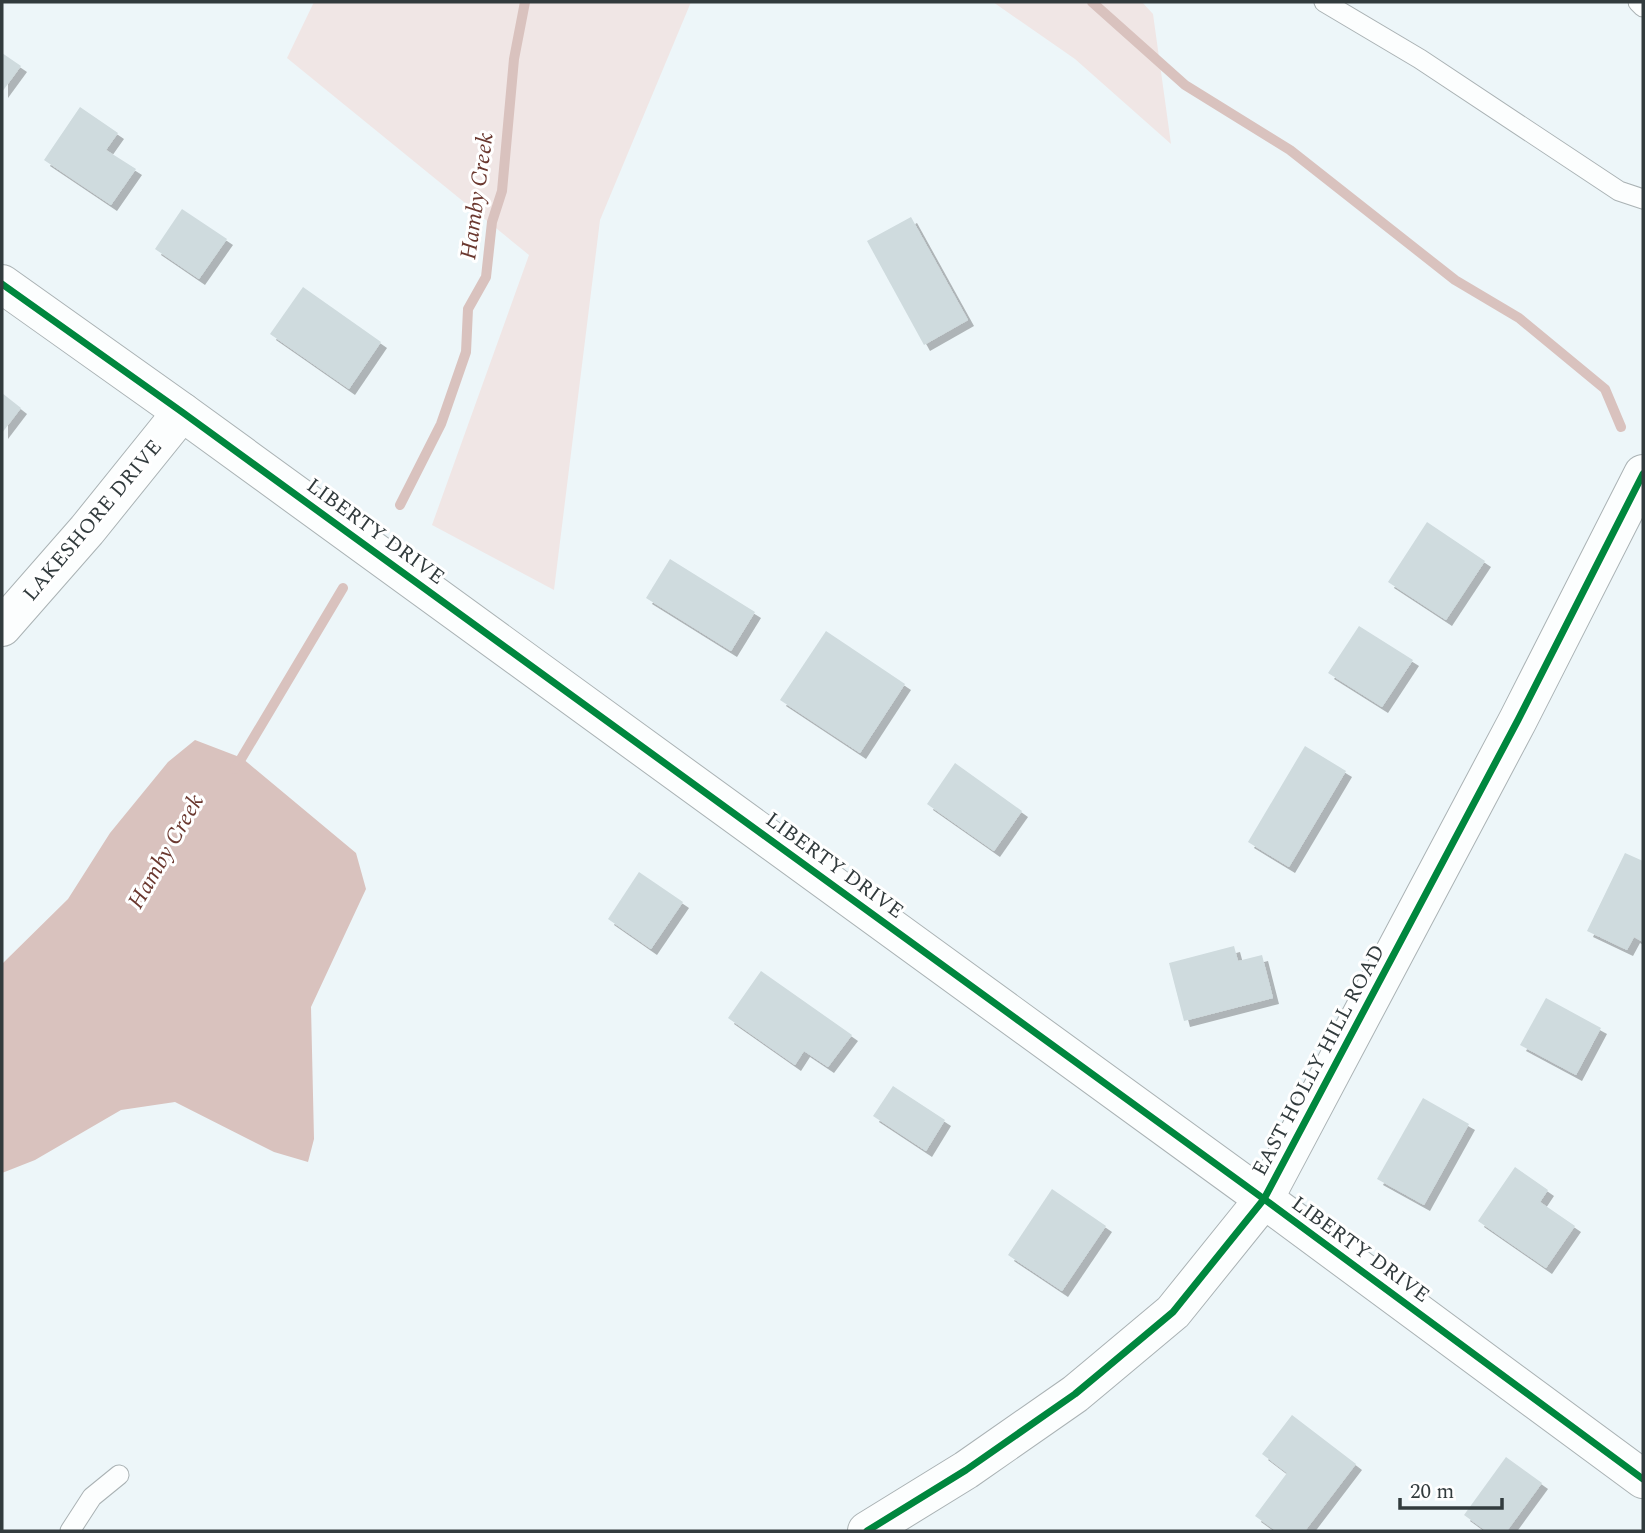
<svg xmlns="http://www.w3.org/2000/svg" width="1645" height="1533" viewBox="0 0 1645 1533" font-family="Spectral,serif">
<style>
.green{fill:#f0e6e5}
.water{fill:#d9c2be}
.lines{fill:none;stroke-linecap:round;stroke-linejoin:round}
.stream{stroke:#d9c2be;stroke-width:10}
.building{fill:#cfdbde;filter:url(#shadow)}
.service-casing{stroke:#aab2b4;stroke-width:21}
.minor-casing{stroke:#aab2b4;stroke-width:40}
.tertiary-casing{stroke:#aab2b4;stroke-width:40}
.service{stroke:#fcfefe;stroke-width:19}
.minor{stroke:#fcfefe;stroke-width:38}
.tertiary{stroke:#fcfefe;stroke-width:38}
.cycleway-casing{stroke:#fff;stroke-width:11}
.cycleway{stroke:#00873e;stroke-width:7}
.labels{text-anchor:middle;stroke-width:6;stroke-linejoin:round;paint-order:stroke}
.street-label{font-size:21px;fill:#323b3d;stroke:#fff}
.water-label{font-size:23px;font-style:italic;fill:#6b382f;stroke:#fff}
</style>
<defs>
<filter id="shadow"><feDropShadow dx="6" dy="6" stdDeviation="0" flood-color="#0004"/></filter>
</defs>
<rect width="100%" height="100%" fill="#edf6f9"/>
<g class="green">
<polygon points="314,2 691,2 600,220 554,590 432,525 529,255 287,58"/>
<polygon points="993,2 1142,2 1153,14 1171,144 1075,59"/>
</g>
<polygon class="water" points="195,740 242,758 356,853 366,889 311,1007 314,1139 308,1162 274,1152 175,1102 121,1110 35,1160 2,1173 2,964 68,899 110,833 168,762"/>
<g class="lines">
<g class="stream">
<polyline points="1092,2 1185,85 1290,150 1455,280 1519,318 1605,389 1621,427"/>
<polyline points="400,505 441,424 466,352 468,309 486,277 492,222 502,191 514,59 525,2"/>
<polyline points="235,769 343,588"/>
</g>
</g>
<g class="building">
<polygon points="2,53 21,66 2,92"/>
<polygon points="80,107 118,133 106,150 136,169 111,205 44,160"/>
<polygon points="182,209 227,239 199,279 155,249"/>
<polygon points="911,217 968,320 924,345 867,241"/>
<polygon points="303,287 381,342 349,389 270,334"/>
<polygon points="2,393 21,408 2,433"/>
<polygon points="1427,522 1485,561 1446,620 1388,582"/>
<polygon points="670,559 755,612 731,651 646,598"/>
<polygon points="1359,626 1413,660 1382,707 1328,673"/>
<polygon points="826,631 905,684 860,753 780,700"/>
<polygon points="1305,746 1346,771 1289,867 1248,842"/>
<polygon points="955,763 1022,811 994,851 927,804"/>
<polygon points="1625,853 1643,861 1643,942 1634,937 1627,950 1587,931"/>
<polygon points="639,872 683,902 651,949 608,919"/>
<polygon points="1234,946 1238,961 1262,955 1273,998 1184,1021 1169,963"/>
<polygon points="761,971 852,1035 828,1067 804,1051 795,1065 728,1018"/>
<polygon points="1546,998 1601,1028 1576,1075 1520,1045"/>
<polygon points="893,1086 945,1120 926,1151 873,1116"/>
<polygon points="1423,1098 1469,1124 1424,1205 1377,1179"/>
<polygon points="1515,1167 1548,1190 1540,1202 1575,1226 1546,1268 1478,1221"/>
<polygon points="1052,1189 1106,1226 1062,1291 1008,1255"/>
<polygon points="1292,1415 1356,1464 1305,1531 1276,1531 1255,1516 1287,1473 1262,1454"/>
<polygon points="1506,1457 1542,1483 1507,1531 1486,1531 1464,1515"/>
</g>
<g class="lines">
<defs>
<g id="service">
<polyline points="1324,2 1420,59 1619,191 1643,199"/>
<polyline points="1638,2 1643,7"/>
<polyline points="70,1531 92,1497 119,1475"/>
</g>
<g id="minor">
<polyline points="2,627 87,530 182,412"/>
<polyline points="867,1531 966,1470 1075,1394 1099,1374 1173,1312 1264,1199 1518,720 1643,474"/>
</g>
<polyline id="tertiary" points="2,284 182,412 1264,1199 1643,1479"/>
</defs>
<use href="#service" class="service-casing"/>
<use href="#minor" class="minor-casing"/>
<use href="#tertiary" class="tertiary-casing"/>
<use href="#service" class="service"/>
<use href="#minor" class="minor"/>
<use href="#tertiary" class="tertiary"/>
<defs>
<g id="cycleway">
<polyline points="2,284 182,412 1264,1199 1643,1479"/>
<polyline points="867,1531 966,1470 1075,1394 1099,1374 1173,1312 1264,1199 1518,720 1643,474"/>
</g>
</defs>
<use href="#cycleway" class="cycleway-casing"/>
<use href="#cycleway" class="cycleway"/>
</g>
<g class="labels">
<g class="street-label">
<text transform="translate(92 520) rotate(-50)" y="7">LAKESHORE DRIVE</text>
<text transform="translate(376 531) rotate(36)" y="7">LIBERTY DRIVE</text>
<text transform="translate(835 865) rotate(36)" y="7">LIBERTY DRIVE</text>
<text transform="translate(1318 1060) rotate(-62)" y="7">EAST HOLLY HILL ROAD</text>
<text transform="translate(1361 1249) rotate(36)" y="7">LIBERTY DRIVE</text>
</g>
<g class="water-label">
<text transform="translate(476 196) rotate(-82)" y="8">Hamby Creek</text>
<text transform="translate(165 851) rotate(-60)" y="8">Hamby Creek</text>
</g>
</g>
<rect width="1645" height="1533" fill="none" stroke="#323b3d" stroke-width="7"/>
<path d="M1400 1498v10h102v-10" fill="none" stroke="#323b3d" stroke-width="3.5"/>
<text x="1410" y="1498" font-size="21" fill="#323b3d" stroke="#ffffff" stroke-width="5" paint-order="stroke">20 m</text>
</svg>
